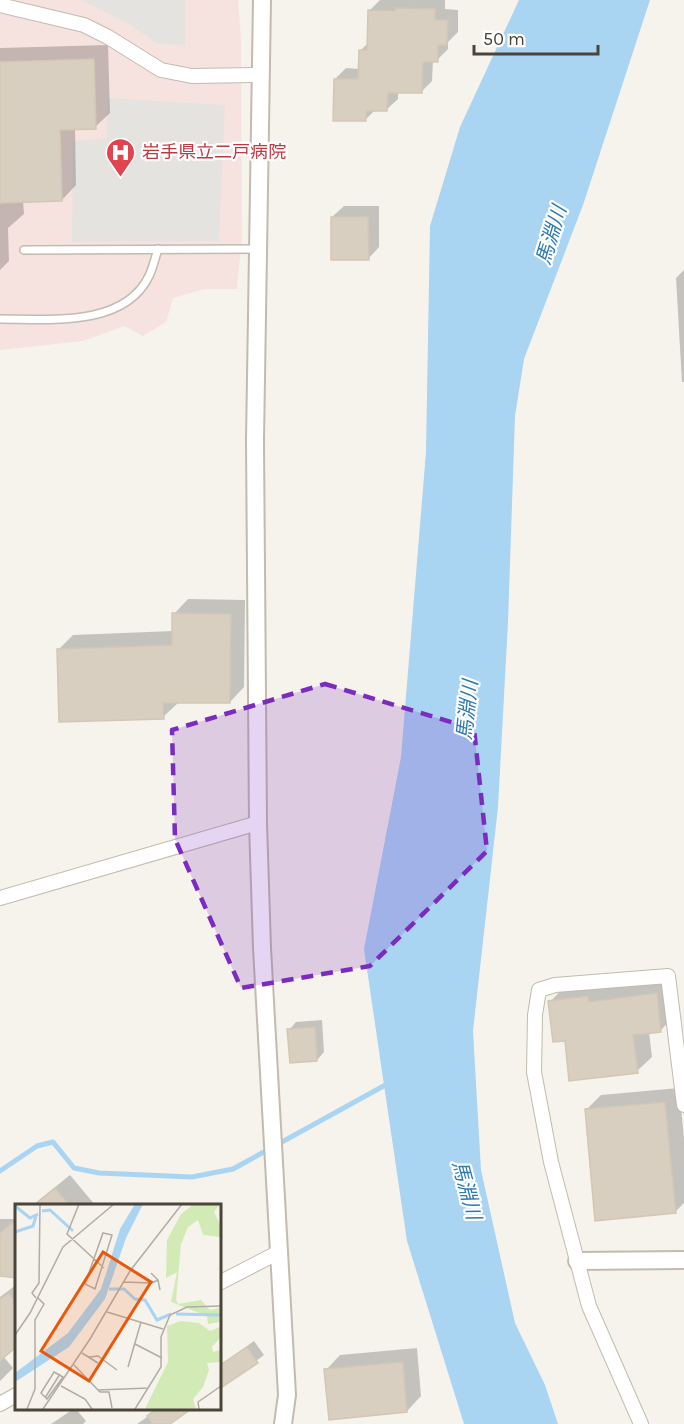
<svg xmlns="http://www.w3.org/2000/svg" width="684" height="1424" viewBox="0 0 684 1424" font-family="Karla,'Noto Sans JP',sans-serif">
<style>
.medical{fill:#f6e3e0}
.parking{fill:#e5e3e0}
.water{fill:#a9d4f2}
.shadow{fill:#0003}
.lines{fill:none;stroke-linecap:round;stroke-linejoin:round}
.stream{stroke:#a9d4f2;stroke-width:5}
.building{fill:#d8cfc1;stroke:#d3c7b4;stroke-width:1.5}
.service-casing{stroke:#c2bbae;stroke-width:10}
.minor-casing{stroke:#c2bbae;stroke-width:16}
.tertiary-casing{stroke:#c2bbae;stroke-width:20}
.service{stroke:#fff;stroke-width:7}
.minor{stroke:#fff;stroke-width:14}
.tertiary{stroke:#fff;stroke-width:16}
.marked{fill:#7b2cbf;fill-opacity:0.2;stroke:#7b2cbf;stroke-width:4.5;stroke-dasharray:12 8;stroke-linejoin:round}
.labels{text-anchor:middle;stroke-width:4.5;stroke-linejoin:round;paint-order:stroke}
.health-label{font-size:18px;fill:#be3a42;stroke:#fff;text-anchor:start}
.water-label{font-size:20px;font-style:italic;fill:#2e7ab2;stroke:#fff}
.inset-river{fill:none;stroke:#a9d4f2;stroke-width:3}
.inset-road{fill:none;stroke:#b2ada4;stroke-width:1.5}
.view{fill:#e8590c;fill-opacity:0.15;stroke:#e8590c;stroke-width:3}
.inset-edge{fill:none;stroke:#4b4439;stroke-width:3}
</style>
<rect width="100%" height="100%" fill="#f6f3ec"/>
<polygon class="medical" points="0,0 238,0 241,38 242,236 237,289 204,289 173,298 166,322 143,336 124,326 83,341 0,350"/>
<g class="parking">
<polygon points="81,0 185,0 185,45 158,44 130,25"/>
<polygon points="108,98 225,105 219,241 72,242 73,141 106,138"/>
</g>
<polygon class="water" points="519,0 650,0 583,205 524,359 515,416 508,622 498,807 473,1031 481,1170 515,1323 545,1385 558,1424 464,1424 407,1241 364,949 401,757 426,452 430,226 460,127"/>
<g class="shadow">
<polygon points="380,0 445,0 445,9 458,10 458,32 448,42 448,49 437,60 433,60 432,81 421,92 398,91 398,99 387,109 376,109 365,120 335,79 346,68 360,69 360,51 368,43 369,11"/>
<polygon points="108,45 110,113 95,127 75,128 76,185 62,200 23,201 24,214 8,228 9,261 0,270 0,48"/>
<polygon points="344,206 379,206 379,247 368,259 332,217"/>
<polygon points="684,270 684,382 682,382 676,278"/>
<polygon points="188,599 245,600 244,687 230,702 178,703 163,717 58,650 73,635 173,631 174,614"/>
<polygon points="671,980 675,1015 661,1030 649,1032 652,1057 637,1071 566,1040 550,1002 564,987 602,983 603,988"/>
<polygon points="322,1020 324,1052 317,1060 289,1030 296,1022"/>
<polygon points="679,1088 684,1138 684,1203 675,1212 586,1110 601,1095"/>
<polygon points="70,1175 95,1205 33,1205"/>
<polygon points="0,1219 16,1219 16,1276 0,1274"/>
<polygon points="16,1285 16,1345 3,1356 13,1368 0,1381 0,1297"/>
<polygon points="254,1341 264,1355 219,1389 219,1366"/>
<polygon points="417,1348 421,1396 407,1411 326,1370 340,1355"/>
<polygon points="75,1408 86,1421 83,1424 51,1424"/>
<polygon points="160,1408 169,1424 137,1424"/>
</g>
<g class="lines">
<polyline class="stream" points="0,1171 37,1146 53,1142 74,1168 99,1173 192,1177 233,1169 389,1083"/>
</g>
<g class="building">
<polygon points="395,8 435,9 435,20 448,20 447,45 438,45 438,62 423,62 422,93 388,93 387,111 366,111 366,121 333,121 334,79 358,79 359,50 367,50 368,10 395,11"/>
<polygon points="94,59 96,129 60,130 62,201 0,203 0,62"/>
<polygon points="331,217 368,217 369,260 331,260"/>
<polygon points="172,613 231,614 230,703 163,703 164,719 59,722 57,649 172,645"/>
<polygon points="657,993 661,1032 633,1035 638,1073 569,1081 565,1041 553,1042 548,1001 588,996 589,1002"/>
<polygon points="315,1027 317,1061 290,1063 287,1029"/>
<polygon points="665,1102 676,1213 595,1221 585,1109"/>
<polygon points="55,1188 69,1205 34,1205"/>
<polygon points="16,1220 16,1278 0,1276 0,1233"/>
<polygon points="9,1293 16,1303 16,1347 0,1361 0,1299"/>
<polygon points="247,1347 258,1363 219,1389 219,1366"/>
<polygon points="403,1362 407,1412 329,1420 324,1369"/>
<polygon points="159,1407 194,1407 170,1424 152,1424 147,1416"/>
</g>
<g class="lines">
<defs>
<g id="service">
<polyline points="24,250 258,249"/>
<path d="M0,319C47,319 124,328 149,276C153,268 155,258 158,249"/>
</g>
<g id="minor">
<polyline points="0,5 84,25 108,37 161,70 192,76 260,75"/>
<polyline points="0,898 258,823"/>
<polyline points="219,1283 279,1252"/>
<polyline points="0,1404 16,1395"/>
<polyline points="641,1424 589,1306 551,1162 534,1072 535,1015 539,990 555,985 668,976 684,1105"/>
</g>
<g id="tertiary">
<polyline points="262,0 255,441 258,823 262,948 287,1395 283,1424"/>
<polyline points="577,1261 684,1260"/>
</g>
</defs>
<use href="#service" class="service-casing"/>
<use href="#minor" class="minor-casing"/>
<use href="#tertiary" class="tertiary-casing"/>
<use href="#service" class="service"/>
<use href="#minor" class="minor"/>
<use href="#tertiary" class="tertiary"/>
</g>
<path class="marked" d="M325,684L474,729L487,851L370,966L241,988L175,839L172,730Z"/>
<defs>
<symbol id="hospital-pin" viewBox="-11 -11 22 30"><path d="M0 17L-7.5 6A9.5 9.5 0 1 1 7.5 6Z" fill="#e0444e" stroke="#fff"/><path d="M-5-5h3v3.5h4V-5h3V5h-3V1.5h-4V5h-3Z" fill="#fff"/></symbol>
</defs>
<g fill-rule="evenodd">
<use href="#hospital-pin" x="104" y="136" width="33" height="45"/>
</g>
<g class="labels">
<g class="health-label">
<text x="142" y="158">岩手県立二戸病院</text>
</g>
<g class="water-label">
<text transform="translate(551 235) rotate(-73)" y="7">馬淵川</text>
<text transform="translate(467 710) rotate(-84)" y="7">馬淵川</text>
<text transform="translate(467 1190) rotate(75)" y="7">馬淵川</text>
</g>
</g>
<g transform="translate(15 1204)">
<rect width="206" height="206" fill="#f6f3ec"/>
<path d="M179,0H205L199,8L205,20V33L188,31L183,16L173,23L166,40L161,96L163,100L186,96L195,106L205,104V118L193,120L192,112L156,98L162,68L151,74L152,36L166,10ZM166,117L184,119L195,127L205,123V134L197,143L198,148L205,146V158L192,159L194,166L188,183L178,195L181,205H130L153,158L152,122Z" fill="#d2eab5"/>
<path d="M120,0H128L111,34L90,95L54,143L0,178V169L53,129L86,85L105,25Z" fill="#a9d4f2"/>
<path class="inset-river" d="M0,2L15,14L23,10M27,7L35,6L58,27M0,28L18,22L21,12M94,85H109L120,95L130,96L142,116L156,110M161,110L206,111"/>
<path class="inset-road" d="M64,0L52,30L89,64M88,29L97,31L80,85L70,80ZM136,69L143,76L145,86M109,78L137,79L143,76M21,94L17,89L24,79L25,0M92,108L148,125M0,131L15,109L48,43L99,0M120,140L147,154M67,149L83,159M74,153L83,152L102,166M59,161L85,188H94L97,204M113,163L126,118M39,168L48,173L32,195L26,189ZM46,182L70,195L77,205M83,186L134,184M30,194L45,170M12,205L20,185V116L29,100L23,94M28,205L75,135L115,67L167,0M120,205L146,163V133L155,111L172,103L206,102M184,205L183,198L206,182"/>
<path class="view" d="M88,48L136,78L74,177L26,147Z"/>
<rect width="206" height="206" class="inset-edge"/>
</g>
<path d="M474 45v9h124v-9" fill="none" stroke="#4b4439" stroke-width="3"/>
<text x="483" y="45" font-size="18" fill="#4b4439" stroke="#ffffff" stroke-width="4.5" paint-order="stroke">50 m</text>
</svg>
